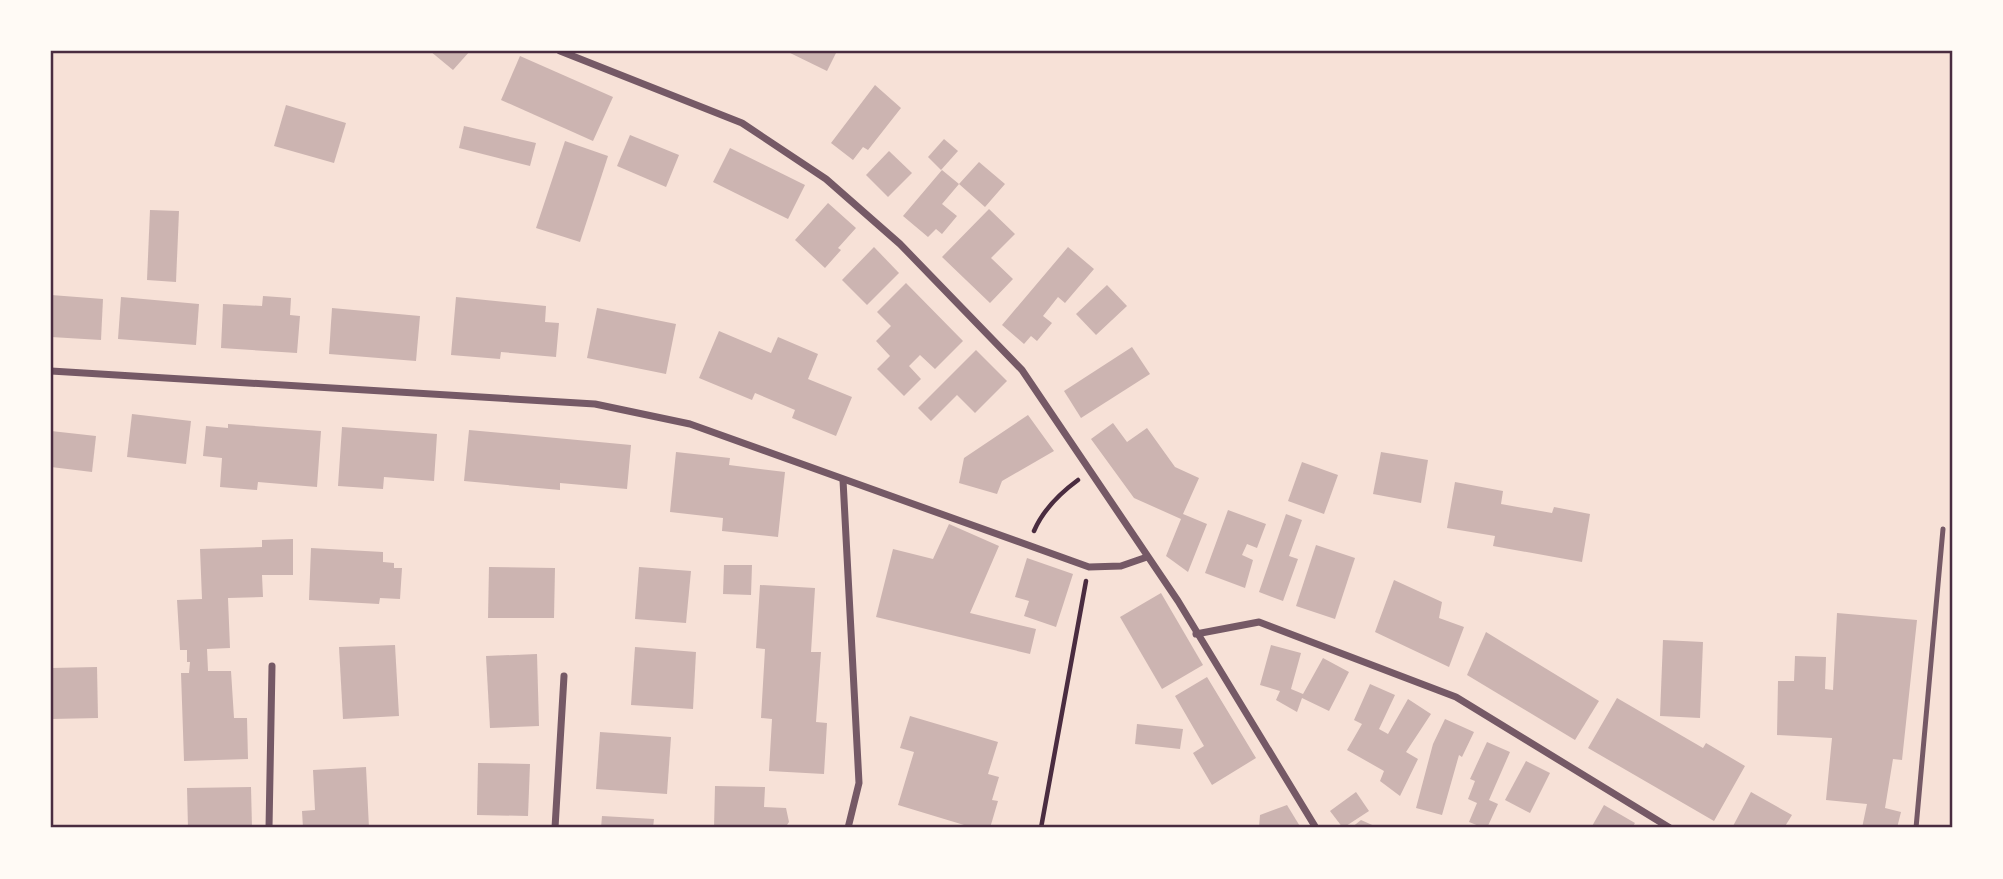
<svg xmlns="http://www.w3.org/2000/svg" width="2003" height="879" viewBox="0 0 2003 879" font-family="'Roboto Condensed',sans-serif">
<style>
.building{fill:#ccb4b1}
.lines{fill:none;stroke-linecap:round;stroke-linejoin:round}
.path{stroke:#4a2c40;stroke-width:4.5}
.service{stroke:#755966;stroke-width:5}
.minor{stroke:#755966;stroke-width:7}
.neatline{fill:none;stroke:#4a2c40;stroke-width:2.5}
</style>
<rect width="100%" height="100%" fill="#f7e1d7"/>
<g class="building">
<polygon points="430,51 470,51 453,70"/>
<polygon points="786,51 837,51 827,71"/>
<polygon points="520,56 613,97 593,141 501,100"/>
<polygon points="875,85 901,108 868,150 863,147 853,160 831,143"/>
<polygon points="286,105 346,123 334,163 274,146"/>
<polygon points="464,126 536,143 530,166 459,148"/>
<polygon points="630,135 679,155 666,187 617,166"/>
<polygon points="944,139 958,151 941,170 928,157"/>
<polygon points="565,141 608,156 580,242 536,228"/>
<polygon points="730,148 805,185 788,219 713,182"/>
<polygon points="889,151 912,173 888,197 866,175"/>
<polygon points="979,162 1005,184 985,207 959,184 942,204 957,216 942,234 936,229 928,237 903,216 942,170 959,184"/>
<polygon points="828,203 856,228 838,248 841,250 825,268 795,240"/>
<polygon points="989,209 1015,234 991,258 1013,279 990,303 942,257"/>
<polygon points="150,210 179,211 176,282 147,280"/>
<polygon points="874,247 899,273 867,305 842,280"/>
<polygon points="1068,247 1094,269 1065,303 1058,297 1043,316 1052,323 1037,341 1031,336 1024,344 1002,325"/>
<polygon points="906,283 963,341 935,369 920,355 909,366 921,379 904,396 877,369 890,356 876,341 891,326 877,312"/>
<polygon points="1107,285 1127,306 1096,335 1076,314"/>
<polygon points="51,295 103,299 101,340 51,337"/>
<polygon points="263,296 291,298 290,315 300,316 297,353 221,348 223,304 262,306"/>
<polygon points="121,297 199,304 196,345 118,339"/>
<polygon points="456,297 546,306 545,322 559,323 556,357 501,352 500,359 451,355"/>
<polygon points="332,308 420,316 416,361 329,354"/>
<polygon points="597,308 676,324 666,374 587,358"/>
<polygon points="719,331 771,353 778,337 818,354 808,379 852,397 836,436 792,418 795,410 755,393 752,400 699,378"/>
<polygon points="1132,347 1150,374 1081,418 1064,391"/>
<polygon points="976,350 1007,381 975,413 957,395 931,421 918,408"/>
<polygon points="132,414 191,421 186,464 127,457"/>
<polygon points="1028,415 1054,451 1002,481 997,494 959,483 964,458"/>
<polygon points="1113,423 1127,442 1147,428 1175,467 1199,478 1183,514 1207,524 1188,572 1166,556 1181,519 1134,498 1091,439"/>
<polygon points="228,424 321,431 317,487 258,482 257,490 220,487 222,458 203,456 206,426 228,428"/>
<polygon points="342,427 437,434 434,481 384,477 383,489 338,486"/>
<polygon points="469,430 631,445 627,489 560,483 560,490 464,481"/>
<polygon points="51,431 96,436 92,472 51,467"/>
<polygon points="676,452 730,458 729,465 785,472 778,537 722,531 723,518 670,512"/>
<polygon points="1381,452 1428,460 1421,503 1373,494"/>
<polygon points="1302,462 1338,475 1324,514 1288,501"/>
<polygon points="1455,482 1503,491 1501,504 1552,513 1554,507 1590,514 1582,562 1493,546 1495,536 1447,528"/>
<polygon points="1228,510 1266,524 1257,548 1247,544 1242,555 1253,560 1245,588 1205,573"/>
<polygon points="1286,514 1302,520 1289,556 1298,559 1283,601 1259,592"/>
<polygon points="949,524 999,546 970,613 1036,629 1030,654 876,617 893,549 933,559"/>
<polygon points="293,539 293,575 262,575 263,597 228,598 230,648 207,649 208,671 231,671 234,718 247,718 248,759 184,761 181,673 189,673 190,662 187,662 187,650 180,650 177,600 202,599 200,549 262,547 262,540"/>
<polygon points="1316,545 1355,558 1335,619 1296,606"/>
<polygon points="311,548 383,552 383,562 394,563 394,568 402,568 400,599 380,598 379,604 309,600"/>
<polygon points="1027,558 1073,574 1056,627 1024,616 1029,601 1015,597"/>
<polygon points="724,565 752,565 751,595 723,594"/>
<polygon points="489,567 555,568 554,618 488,618"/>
<polygon points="639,567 691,571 686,623 635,619"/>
<polygon points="1394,580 1442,602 1439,618 1464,627 1449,667 1375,632"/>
<polygon points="760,585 815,588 811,652 821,652 816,722 827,723 824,774 769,771 772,719 761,718 765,649 756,648"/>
<polygon points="1161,593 1203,665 1162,689 1120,617"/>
<polygon points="1837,613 1917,620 1902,760 1893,759 1885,808 1901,812 1897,828 1862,828 1867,804 1826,800 1832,738 1777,735 1778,681 1794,681 1795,656 1826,657 1825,689 1833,690"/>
<polygon points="1486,632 1599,701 1575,740 1467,675"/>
<polygon points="1663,640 1703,642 1700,718 1660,716"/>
<polygon points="395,645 399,716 343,719 339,647"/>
<polygon points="1271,645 1301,653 1291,689 1303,694 1323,658 1349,672 1329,711 1302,698 1297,712 1276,700 1280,691 1260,685"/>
<polygon points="635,647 696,652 693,709 631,705"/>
<polygon points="537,654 539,726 490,728 486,656"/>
<polygon points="97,667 98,718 51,719 51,668"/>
<polygon points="1207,677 1256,758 1212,785 1193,753 1204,746 1175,696"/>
<polygon points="1370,684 1395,695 1379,729 1388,734 1408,699 1431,714 1406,752 1418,759 1400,796 1380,781 1384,771 1347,750 1362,724 1354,720"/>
<polygon points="1617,698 1703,748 1706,743 1745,766 1714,821 1588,748"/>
<polygon points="910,716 998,742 988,774 999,777 992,800 998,801 990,828 974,828 898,805 914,752 900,748"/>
<polygon points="1445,719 1474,732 1462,757 1459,755 1442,815 1416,808 1433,744"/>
<polygon points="1137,724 1183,729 1180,749 1135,744"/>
<polygon points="600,732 671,737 667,794 596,789"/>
<polygon points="1487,742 1510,752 1489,800 1498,804 1487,828 1484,828 1469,822 1477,803 1468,799 1475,781 1470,779"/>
<polygon points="1526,761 1550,773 1530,813 1505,800"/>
<polygon points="478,763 530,764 528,816 477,815"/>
<polygon points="366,767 369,828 303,828 302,811 315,810 313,770"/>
<polygon points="715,786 765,787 764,807 786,808 789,822 785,828 714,828"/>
<polygon points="251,787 252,828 188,828 187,788"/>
<polygon points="1356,792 1369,811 1343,828 1330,811"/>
<polygon points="1751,792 1792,815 1784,828 1732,828"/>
<polygon points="1287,805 1301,828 1259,828 1260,815"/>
<polygon points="1604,805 1635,823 1632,828 1591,828"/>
<polygon points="602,816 654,819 653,828 601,828"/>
<polygon points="1361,820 1379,828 1351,828"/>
</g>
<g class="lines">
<g class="path">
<path d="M1034,531C1043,510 1059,494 1078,480"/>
<polyline points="1041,828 1086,581"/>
</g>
<polyline class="service" points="1916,828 1943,529"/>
<g class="minor">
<polyline points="560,51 742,123 826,179 900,244 1022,370 1178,601 1316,828"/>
<polyline points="51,371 595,404 690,424 1089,567 1121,566 1147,557"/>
<polyline points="843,480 859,783 848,828"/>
<polyline points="1196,634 1259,622 1456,697 1670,828"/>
<polyline points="269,828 272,666"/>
<polyline points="555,828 564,676"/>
</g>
</g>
<rect width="2003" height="879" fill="none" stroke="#fffaf5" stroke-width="105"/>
<rect x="52" y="52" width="1899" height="774" class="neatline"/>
</svg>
